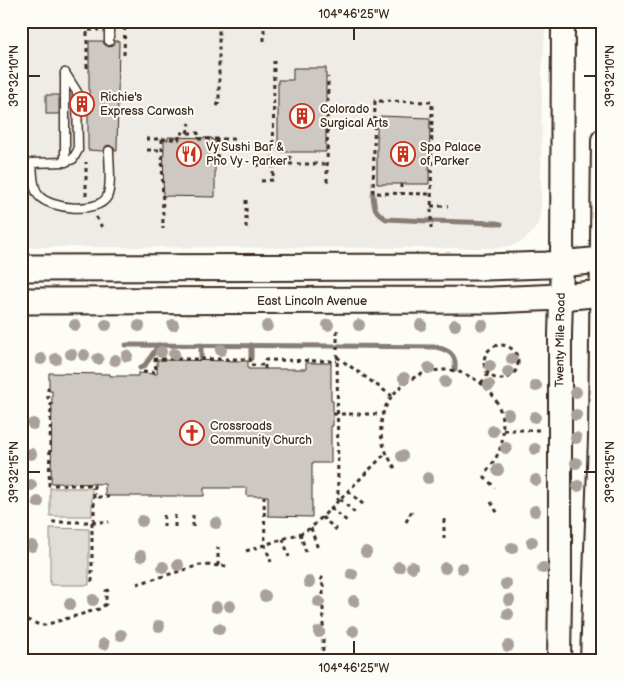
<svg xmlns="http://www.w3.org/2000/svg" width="624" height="681" viewBox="0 0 624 681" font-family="'Balsamiq Sans',sans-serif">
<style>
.built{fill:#efece7}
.green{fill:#e1ded7;stroke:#8e847a}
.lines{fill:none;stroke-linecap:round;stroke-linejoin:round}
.stream{stroke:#887d74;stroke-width:5}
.building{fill:#cdc8c2;stroke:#3b2a1e}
.service-casing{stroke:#3b2a1e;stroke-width:11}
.secondary-casing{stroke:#3b2a1e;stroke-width:26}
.primary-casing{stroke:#3b2a1e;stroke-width:29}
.path{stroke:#3b2a1e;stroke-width:3;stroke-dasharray:4 4;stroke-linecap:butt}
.service{stroke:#fdfcf7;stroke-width:8}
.secondary{stroke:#fdfcf7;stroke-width:22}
.primary{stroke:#fdfcf7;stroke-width:25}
.tree{fill:#a9a199}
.ticks{fill:none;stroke:#3b2a1e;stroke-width:2}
.labels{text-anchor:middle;stroke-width:4;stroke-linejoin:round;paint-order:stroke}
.poi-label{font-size:12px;fill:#3b2a1e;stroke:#fdfcf7;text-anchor:start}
.street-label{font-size:12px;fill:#3b2a1e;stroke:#fdfcf7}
.neatline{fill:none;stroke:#3b2a1e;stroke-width:2}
.ticks-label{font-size:12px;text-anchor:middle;fill:#3b2a1e}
</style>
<rect width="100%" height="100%" fill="#fdfcf7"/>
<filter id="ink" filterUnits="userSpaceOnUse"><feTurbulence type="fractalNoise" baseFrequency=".02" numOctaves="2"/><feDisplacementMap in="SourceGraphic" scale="10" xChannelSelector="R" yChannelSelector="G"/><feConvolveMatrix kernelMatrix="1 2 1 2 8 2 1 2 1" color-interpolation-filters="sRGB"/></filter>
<g filter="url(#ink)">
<polygon class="built" points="21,21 546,21 542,71 541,206 539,219 538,224 531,234 521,242 510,246 497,248 21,247"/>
<g class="green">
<rect x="50" y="488" width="42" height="28"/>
<polygon points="50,528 89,529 89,585 50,585"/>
</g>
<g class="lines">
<g class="stream">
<path d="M373,195C374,208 375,212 386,219L429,221"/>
<polyline points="433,221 496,223 501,224"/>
<polyline points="126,345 334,346"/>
<polyline points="201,345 201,358"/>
<polyline points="251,345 251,358"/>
<path d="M339,346L436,347C448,350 457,354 455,369"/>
<polyline points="140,368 145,365 159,345"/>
</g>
</g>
<g class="building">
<polygon points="89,41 103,41 104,44 109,47 112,46 115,41 119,41 117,151 115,151 114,148 109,145 106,146 103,151 88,150 88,114 83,114 83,95 89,95"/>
<polygon points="293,68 326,68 326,152 278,152 278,80 293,80"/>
<rect x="46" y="95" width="13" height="19"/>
<polygon points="380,116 430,118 429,184 377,184 377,124 379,124"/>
<polygon points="168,137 212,138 212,140 215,141 215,197 163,196 164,140 168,140"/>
<polygon points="157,360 248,361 248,369 306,369 306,363 331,363 331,401 333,401 333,426 331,426 331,463 312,463 312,517 268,516 268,496 247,496 247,488 204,488 204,496 105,496 105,484 51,483 52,391 49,391 49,373 110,374 110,376 138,376 138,373 157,374"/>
</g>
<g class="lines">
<defs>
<g id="service">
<polyline points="109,21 109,41"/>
<path d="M65,73L77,92L78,150L73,159L65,162L32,163C33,173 32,188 39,196C51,209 97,214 107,197C112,186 109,163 109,151"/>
<polyline points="65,73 65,162"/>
</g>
<g id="secondary">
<polyline points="559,660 560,594 560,335 562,264 563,21"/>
<polyline points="592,660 600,439 603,140"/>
</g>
<g id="primary">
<polyline points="21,268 486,267 547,265 603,260"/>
<polyline points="21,301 493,300 561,297 603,293"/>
</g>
</defs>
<use href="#service" class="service-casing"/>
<use href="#secondary" class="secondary-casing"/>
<use href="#primary" class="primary-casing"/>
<g class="path">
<polyline points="264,21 264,43"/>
<polyline points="124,55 125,22"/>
<polyline points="87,68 87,30 99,30"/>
<polyline points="217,106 219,102 219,21"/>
<polyline points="187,133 190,123"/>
<polyline points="146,139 179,139 179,133 198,133 198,139 234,139"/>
<polyline points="162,139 163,229"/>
<polyline points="217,139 218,167"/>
<polyline points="256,147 273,147"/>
<polyline points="147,150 162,150"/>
<polyline points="290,156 290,164"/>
<polyline points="273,164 327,164"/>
<polyline points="256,165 273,166"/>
<polyline points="261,181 273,180 274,61"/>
<polyline points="327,182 328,77"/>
<polyline points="401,184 401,193"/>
<polyline points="86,196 86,162"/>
<polyline points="246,200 246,229"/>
<polyline points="431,206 448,206"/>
<polyline points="96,217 103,229"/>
<polyline points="431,229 432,102 375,101 373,193 431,194"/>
<polyline points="337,330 338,501"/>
<circle cx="501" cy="362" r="17"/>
<polyline points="337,357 392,396"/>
<polyline points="265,369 265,360 337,361"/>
<polyline points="143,372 156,372 155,359 250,359 250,365 265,365"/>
<polyline points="481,383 488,374"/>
<polyline points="49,388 48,388 48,398 51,402 49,485 94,485 94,497 109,497"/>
<polyline points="333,414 383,414"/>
<polyline points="503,430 540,430"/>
<path d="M395,468C388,457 382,446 381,433C378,397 413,368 447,370C458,370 467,375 476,380C490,388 500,403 502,419C506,439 499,457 486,472"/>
<polyline points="484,476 495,488"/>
<polyline points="348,491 364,505"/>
<polyline points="264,496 265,545 271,562"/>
<polyline points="340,499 356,514"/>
<polyline points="491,502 498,514"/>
<polyline points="331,508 348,522"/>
<polyline points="164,515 164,527"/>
<polyline points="175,515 175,527"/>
<polyline points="193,515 193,527"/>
<polyline points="322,517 339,532"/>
<polyline points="52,522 109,522"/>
<polyline points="92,522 92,585"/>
<polyline points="94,522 94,497"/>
<polyline points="406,522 413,509"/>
<polyline points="311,528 318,549"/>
<polyline points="300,533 306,552"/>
<polyline points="283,539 289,557"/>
<polyline points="444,539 444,515"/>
<polyline points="246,551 301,533 311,528 386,453"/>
<polyline points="218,566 218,547"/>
<polyline points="323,577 320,580 323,585 323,660"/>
<polyline points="137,584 200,565 228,566"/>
<polyline points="27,620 40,625 45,625 99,609 106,604 106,591 109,590"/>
</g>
<use href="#service" class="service"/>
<use href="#secondary" class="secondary"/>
<use href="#primary" class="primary"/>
</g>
<g class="tree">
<circle cx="75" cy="325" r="6"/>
<circle cx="106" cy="325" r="6"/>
<circle cx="173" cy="325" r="6"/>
<circle cx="328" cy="325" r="6"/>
<circle cx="359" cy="325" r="6"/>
<circle cx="421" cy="325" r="6"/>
<circle cx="455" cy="325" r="6"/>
<circle cx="482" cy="325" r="6"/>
<circle cx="139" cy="326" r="6"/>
<circle cx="267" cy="326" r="6"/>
<circle cx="221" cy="350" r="6"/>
<circle cx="161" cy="352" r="6"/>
<circle cx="71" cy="354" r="6"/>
<circle cx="174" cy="354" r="6"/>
<circle cx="84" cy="355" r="6"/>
<circle cx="127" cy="356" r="6"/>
<circle cx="41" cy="359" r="6"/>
<circle cx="56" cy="359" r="6"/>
<circle cx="98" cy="359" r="6"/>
<circle cx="512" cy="359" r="6"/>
<circle cx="115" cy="360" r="6"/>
<circle cx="490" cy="366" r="6"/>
<circle cx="429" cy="368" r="6"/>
<circle cx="508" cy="372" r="6"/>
<circle cx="404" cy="378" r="6"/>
<circle cx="445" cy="382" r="6"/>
<circle cx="489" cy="385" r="6"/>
<circle cx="536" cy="386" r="6"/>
<circle cx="576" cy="392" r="6"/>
<circle cx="508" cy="414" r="6"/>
<circle cx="576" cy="415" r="6"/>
<circle cx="535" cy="417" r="6"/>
<circle cx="33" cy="424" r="6"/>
<circle cx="493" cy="431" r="6"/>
<circle cx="576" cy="438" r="6"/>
<circle cx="506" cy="448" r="6"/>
<circle cx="535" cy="449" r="6"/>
<circle cx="31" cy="454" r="6"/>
<circle cx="402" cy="456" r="6"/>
<circle cx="576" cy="463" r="6"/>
<circle cx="498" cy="470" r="6"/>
<circle cx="428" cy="478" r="6"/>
<circle cx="536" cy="480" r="6"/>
<circle cx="31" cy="485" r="6"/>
<circle cx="578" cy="486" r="6"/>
<circle cx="38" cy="502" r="6"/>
<circle cx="535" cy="511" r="6"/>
<circle cx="142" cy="521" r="6"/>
<circle cx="216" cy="523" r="6"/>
<circle cx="532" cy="542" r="6"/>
<circle cx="32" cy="546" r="6"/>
<circle cx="512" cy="548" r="6"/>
<circle cx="366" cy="552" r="6"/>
<circle cx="141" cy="556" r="6"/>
<circle cx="178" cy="565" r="6"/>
<circle cx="163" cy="567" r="6"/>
<circle cx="399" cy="567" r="6"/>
<circle cx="412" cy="567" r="6"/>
<circle cx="445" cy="568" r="6"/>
<circle cx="462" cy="568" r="6"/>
<circle cx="543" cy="568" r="6"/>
<circle cx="352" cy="574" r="6"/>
<circle cx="309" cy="582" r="6"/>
<circle cx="506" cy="584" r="6"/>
<circle cx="265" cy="596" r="6"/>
<circle cx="93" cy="600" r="6"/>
<circle cx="509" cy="600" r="6"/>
<circle cx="354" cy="601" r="6"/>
<circle cx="319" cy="602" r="6"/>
<circle cx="70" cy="604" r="6"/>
<circle cx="230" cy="606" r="6"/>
<circle cx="216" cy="607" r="6"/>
<circle cx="508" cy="614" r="6"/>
<circle cx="159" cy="626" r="6"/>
<circle cx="219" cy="629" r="6"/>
<circle cx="353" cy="631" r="6"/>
<circle cx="319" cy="632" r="6"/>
<circle cx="121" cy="635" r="6"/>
<circle cx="104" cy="644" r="6"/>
<circle cx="508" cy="646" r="6"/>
</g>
</g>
<path class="ticks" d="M354,28V40M28,76H40M584,76H596M28,472H40M584,472H596M354,641V654"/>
<defs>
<symbol id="building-ring" viewBox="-11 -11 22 22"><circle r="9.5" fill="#fdfcf7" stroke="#c8321e" stroke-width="1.5"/><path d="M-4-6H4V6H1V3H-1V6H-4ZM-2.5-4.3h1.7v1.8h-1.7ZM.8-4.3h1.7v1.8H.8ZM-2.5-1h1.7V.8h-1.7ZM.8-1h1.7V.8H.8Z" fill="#c8321e"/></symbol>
<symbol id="restaurant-ring" viewBox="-11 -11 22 22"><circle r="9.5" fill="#fdfcf7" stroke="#c8321e" stroke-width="1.5"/><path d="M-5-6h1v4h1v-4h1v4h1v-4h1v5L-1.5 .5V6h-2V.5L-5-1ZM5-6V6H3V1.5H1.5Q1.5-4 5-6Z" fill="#c8321e"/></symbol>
<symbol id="church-ring" viewBox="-11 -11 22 22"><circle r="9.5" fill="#fdfcf7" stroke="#c8321e" stroke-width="1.5"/><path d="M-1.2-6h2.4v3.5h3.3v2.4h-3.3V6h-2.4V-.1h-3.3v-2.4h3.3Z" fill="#c8321e"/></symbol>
</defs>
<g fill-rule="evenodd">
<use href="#building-ring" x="68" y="90" width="28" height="28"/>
<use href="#building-ring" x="288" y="102" width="28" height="28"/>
<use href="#restaurant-ring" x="175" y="140" width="28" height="28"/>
<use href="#building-ring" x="389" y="140" width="28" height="28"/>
<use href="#church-ring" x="178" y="419" width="28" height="28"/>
</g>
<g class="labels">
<g class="poi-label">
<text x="100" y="101">Richie's<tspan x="100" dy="14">Express Carwash</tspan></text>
<text x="320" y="113">Colorado<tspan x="320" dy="14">Surgical Arts</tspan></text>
<text x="206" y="151">Vy Sushi Bar &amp;<tspan x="206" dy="14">Pho Vy - Parker</tspan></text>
<text x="420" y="151">Spa Palace<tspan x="420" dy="14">of Parker</tspan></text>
<text x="210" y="430">Crossroads<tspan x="210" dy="14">Community Church</tspan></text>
</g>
<g class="street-label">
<text x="312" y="305">East Lincoln Avenue</text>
<text transform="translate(560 340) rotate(-89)" y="4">Twenty Mile Road</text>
</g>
</g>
<rect width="624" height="681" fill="none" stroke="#fdfcf7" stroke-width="55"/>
<rect x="28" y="28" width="568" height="626" class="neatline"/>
<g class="ticks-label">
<text x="354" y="18">104°46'25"W</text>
<text transform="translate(610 76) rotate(-90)" y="4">39°32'10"N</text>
<text transform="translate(14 76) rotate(-90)" y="4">39°32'10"N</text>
<text transform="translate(14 472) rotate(-90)" y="4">39°32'15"N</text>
<text transform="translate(610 472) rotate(-90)" y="4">39°32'15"N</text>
<text x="354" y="672">104°46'25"W</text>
</g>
</svg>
